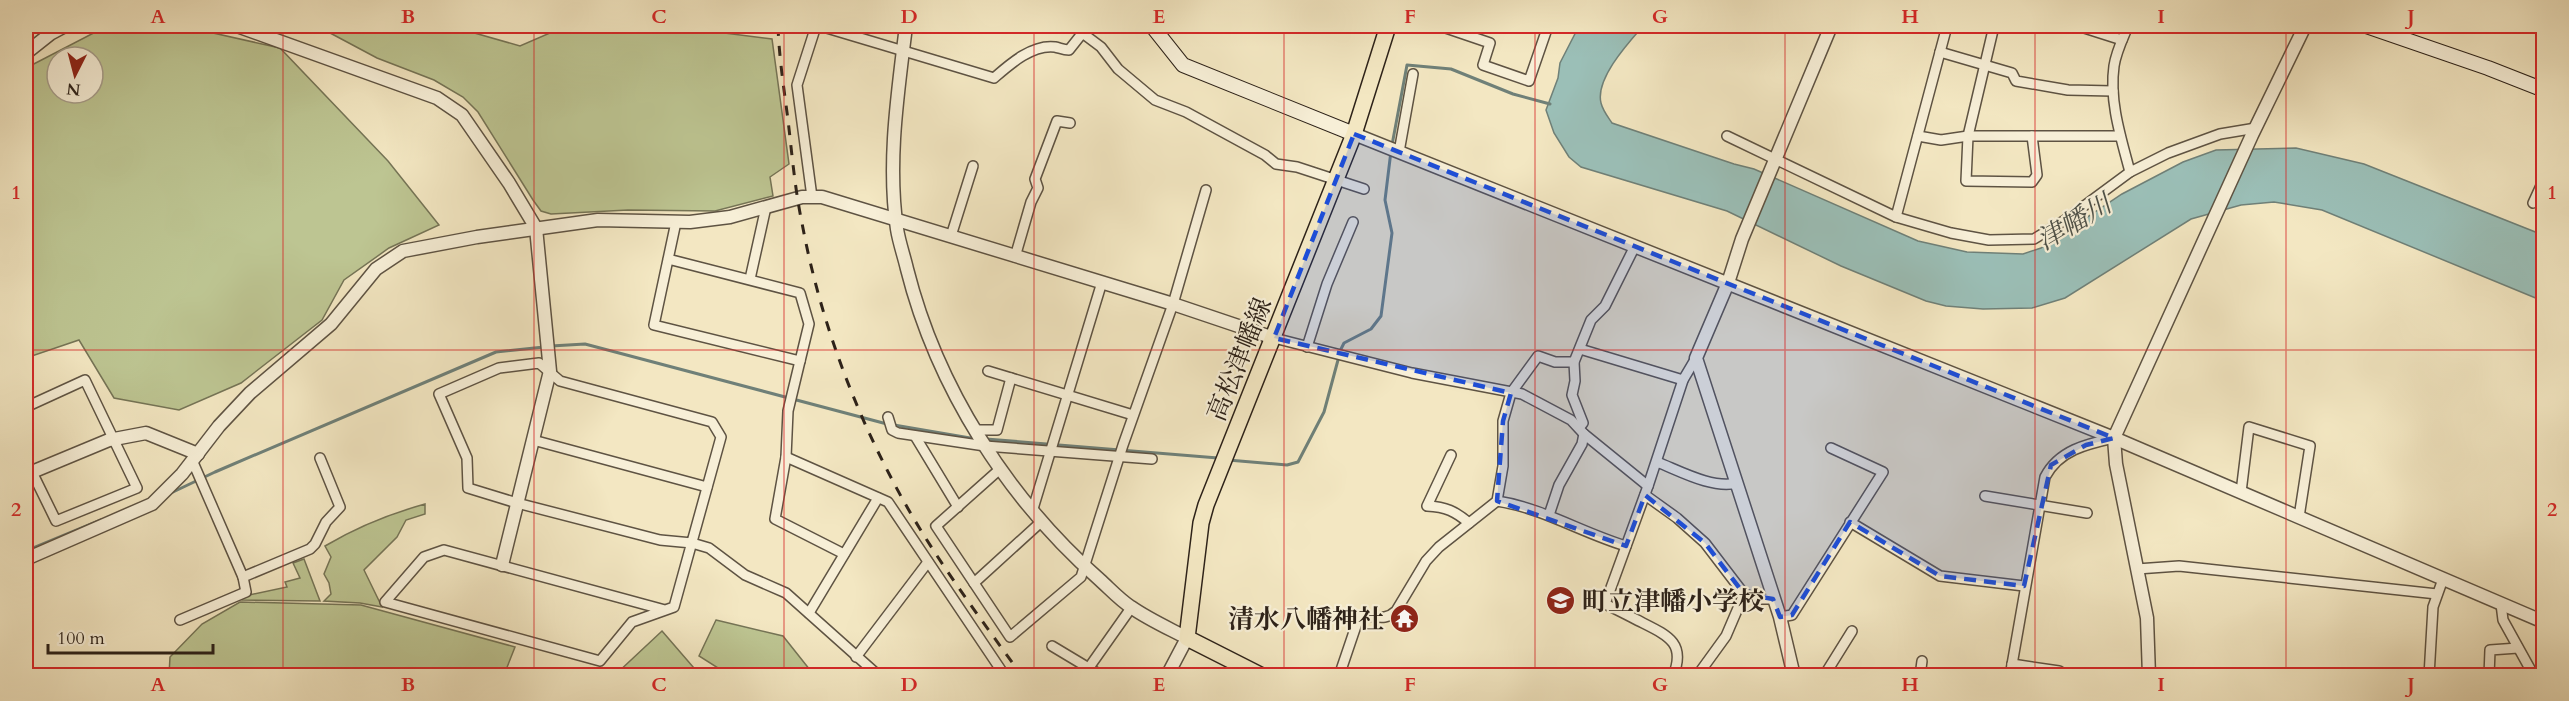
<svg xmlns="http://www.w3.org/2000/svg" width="2569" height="701" viewBox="0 0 2569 701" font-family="Cardo,'Noto Serif JP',serif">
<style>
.green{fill:#bdc592;stroke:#757456;stroke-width:1.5;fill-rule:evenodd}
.water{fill:#9bbfb7;stroke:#6f8078;stroke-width:1.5}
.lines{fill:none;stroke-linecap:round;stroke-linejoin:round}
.stream{stroke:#6f8078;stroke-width:3}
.minor-casing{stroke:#5e5343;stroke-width:12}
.tertiary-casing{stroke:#5e5343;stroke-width:15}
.secondary-casing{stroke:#2d2219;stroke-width:16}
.primary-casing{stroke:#2d2219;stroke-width:18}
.minor{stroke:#f7efd7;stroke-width:9}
.tertiary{stroke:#f7efd7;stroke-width:12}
.secondary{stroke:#f7efd7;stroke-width:14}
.primary{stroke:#f3e7c2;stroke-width:15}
.rail{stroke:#2d2219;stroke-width:3;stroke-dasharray:10 10;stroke-linecap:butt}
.marked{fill:#1d4ed8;fill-opacity:0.2;stroke:#1d4ed8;stroke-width:4.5;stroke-dasharray:12 8;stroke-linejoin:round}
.grid{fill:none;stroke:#d62828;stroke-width:1.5;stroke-opacity:0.55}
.labels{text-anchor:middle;stroke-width:4.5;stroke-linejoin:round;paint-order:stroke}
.street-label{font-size:26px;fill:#2d2219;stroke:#f7efd7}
.poi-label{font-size:26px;font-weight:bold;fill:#2d2219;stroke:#f7efd7;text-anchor:start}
.water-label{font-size:27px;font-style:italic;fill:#4e5148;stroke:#f7efd7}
.neatline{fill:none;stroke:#d62828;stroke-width:2}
.grid-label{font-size:20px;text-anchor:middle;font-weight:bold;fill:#d62828}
</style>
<rect width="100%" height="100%" fill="#f3e7c2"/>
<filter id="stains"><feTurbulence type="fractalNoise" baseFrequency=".00333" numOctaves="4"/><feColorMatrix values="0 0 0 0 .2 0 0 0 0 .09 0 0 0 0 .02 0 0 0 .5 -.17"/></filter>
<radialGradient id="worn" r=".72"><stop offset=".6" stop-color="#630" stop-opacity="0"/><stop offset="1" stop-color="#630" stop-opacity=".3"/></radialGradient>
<g class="green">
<path d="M107,26H182L280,48L388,161L439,225L389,248L344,280L322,320L241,383L179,410L114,398L79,340L26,358V68ZM57,57H93V93H57Z"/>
<polygon points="317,26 450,26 520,46 566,26 669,26 772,39 789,164 770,177 773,196 715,211 628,210 551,214 541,211 533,200 478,112 463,97 434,80 377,58"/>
<path d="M425,504V514L406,520L397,537L364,570L382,607L360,603L324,601L331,594L329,583L324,574L331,557L325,546C357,527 389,514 425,504Z"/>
<polygon points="304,559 320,601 242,600 240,597 287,587 285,582 300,578 293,563"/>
<polygon points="240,602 361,605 515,647 504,675 169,675 170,657 202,624"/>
<polygon points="716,620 783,636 814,675 729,675 699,656"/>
<polygon points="662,631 700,675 615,675"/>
</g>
<path class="water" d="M1579,26H1643C1628,43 1595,79 1601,103C1603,111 1608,117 1612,123L1734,164L1754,169L1918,241L1967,252L2023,254L2041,248L2122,194L2183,162L2216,150L2296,148L2364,164L2543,235V301L2322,210L2274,202L2241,205L2191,219L2065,298L2032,308L1983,309L1946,306L1926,301L1841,266L1727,211L1581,167L1569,157L1554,133L1546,110L1558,78L1560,63Z"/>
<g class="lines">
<g class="stream">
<polyline points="1392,145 1407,65 1451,69 1513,94 1550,104"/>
<polyline points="551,346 585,344 887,424"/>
<polyline points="1341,349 1344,343 1371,329 1381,316 1392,233 1385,200 1391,151"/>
<polyline points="894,425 976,439"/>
<polyline points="986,439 1218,458"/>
<polyline points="1228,460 1287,465 1298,462 1324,412 1338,360"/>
<polyline points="173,492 215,472 496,352 544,347"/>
<polyline points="26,551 101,520"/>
</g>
<defs>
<g id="minor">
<path d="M820,26L994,78C1009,65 1032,44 1055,47C1060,48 1063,50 1069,50L1088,26"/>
<polyline points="1073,26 1101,47 1118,69 1155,100 1186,112 1265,155 1276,164 1297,167 1364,189"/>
<polyline points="1440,26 1490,43 1483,65 1529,81 1548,26"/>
<polyline points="1994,26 1968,136 1966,181 2032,182 2037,175 2032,136"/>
<polyline points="2078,26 2122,40"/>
<path d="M2128,26C2123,38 2116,52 2114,66C2109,101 2121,138 2130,172"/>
<polyline points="1940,52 2012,73 2016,81 2068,90 2113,91"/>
<polyline points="1727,136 1896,217 1951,233 1989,240 2034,239 2065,220 2130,172 2168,153 2220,134 2256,128"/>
<polyline points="1918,136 1941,140 1968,136 2120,136"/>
<polyline points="1399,152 1413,74"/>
<polyline points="812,197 797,85 816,26"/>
<polyline points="2533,203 2544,179"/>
<polyline points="1896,217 1947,26"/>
<polyline points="951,236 973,166"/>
<polyline points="1015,257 1031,202 1038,188 1035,179 1057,121 1070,123"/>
<polyline points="668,259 800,293 809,324 800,361 654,325 676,222"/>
<polyline points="750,279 766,207"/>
<polyline points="1274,338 1412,373 1522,394 1571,420 1584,434 1648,486"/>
<polyline points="1307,347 1327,284 1353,222"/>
<polyline points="1580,349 1683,380"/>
<polyline points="800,361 788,411 786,457 775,519 844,554"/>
<polyline points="988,371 1133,415"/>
<polyline points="26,407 85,380 137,488 56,521 32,472 26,475"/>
<polyline points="888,417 892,430 898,433 985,446 1152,459"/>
<polyline points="1579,428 1583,423 1572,395 1575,381 1574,362 1591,320 1605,306 1635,246"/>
<polyline points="976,430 997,430 1011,378"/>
<polyline points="915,436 958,507"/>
<polyline points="533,440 707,487"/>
<path d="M1451,455L1427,506C1446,507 1455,511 1469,523"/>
<polyline points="786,457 888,502 1005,676"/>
<polyline points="192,460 243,577"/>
<path d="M1657,462C1680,471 1712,489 1737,483"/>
<polyline points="1000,469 936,526 1010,637 1081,577 1123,445 1173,304 1206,190"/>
<polyline points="2241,492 2249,427 2310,446 2299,517"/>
<polyline points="1645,495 1677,518 1705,543 1744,594 1762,599 1773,599"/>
<polyline points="1985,496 2087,513"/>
<path d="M1497,501C1543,508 1582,533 1626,546"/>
<polyline points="1032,512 1102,282"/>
<polyline points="1549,515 1559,485 1582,444 1584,434"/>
<polyline points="1850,522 1940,576 2024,586"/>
<polyline points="2137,569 2179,566 2437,594"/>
<polyline points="974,583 1041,522"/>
<polyline points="2501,604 2503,620 2534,676"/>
<polyline points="665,610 444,550 424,557 385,602 600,661 632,622 674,607 721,437 712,422 560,381 539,363 499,368 439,394 467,458 468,488 517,503 660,540 692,543 709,548 745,575 786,593 879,676"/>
<polyline points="809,613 878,498"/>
<polyline points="1780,617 1792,615 1883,472 1831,448"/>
<polyline points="180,620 246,592 243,577 310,549 315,544 326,522 340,507 320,458"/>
<polyline points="1052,646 1102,676"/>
<polyline points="856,657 928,562"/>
<polyline points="2012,664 2059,671 2059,676"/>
<polyline points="1083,676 1131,608"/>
<path d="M1339,676L1358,620L1362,616C1376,615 1384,622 1396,611L1426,561L1439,547L1497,501L1503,466V421L1511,393L1538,356L1555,362H1574"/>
<path d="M1673,676C1686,644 1669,636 1643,623C1631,617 1618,610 1605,604L1648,486L1683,380L1696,358"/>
<polyline points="1697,676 1726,636 1744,594"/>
<polyline points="1824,676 1852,631"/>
<polyline points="1920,676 1922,661"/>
<path d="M2010,676L2045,477C2059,450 2087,444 2114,438"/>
<polyline points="2429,676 2433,607 2443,579"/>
<polyline points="2489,676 2490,650 2518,648"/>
</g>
<g id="tertiary">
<polyline points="237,26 437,98 462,115 509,183 536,228 550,371 502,565"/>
<path d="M906,26C898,92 887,162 897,229C899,242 904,256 907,269C937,388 1008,499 1100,580C1110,589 1120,600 1131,607C1148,619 1168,628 1187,638L1167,676"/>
<polyline points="26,53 50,34 65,26"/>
<polyline points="1354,134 2114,438 2544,622"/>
<polyline points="26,469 32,472 109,440 146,433 198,454"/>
<polyline points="26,559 152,504 182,474 219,426 250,393 331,324 376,269 403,251 477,237 598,220 690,222 730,217 802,197 822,197 1173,304 1274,338"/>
<polyline points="1794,676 1780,617 1696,358 1728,283 1742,239 1831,26"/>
<polyline points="2149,676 2147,618 2116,464 2114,438 2252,135 2305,26"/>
</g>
<g id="secondary">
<polyline points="1152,26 1183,65 1354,134"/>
<polyline points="2366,26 2488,68 2544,90"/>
</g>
<polyline id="primary" points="1262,676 1187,638 1201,523 1206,505 1354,134 1388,26"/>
</defs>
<use href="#minor" class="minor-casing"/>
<use href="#tertiary" class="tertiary-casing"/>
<use href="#secondary" class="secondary-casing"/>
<use href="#primary" class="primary-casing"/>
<use href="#minor" class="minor"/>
<use href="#tertiary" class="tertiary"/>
<use href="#secondary" class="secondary"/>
<use href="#primary" class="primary"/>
<path class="rail" d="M778,26C779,57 784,89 788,120C792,154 795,190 802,223C819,315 852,405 896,487C931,553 978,615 1022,676"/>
</g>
<path class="marked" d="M1354,134L2114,438L2086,445L2051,465L2024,586L1940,576L1850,522L1792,615L1780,617L1773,599L1744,594L1705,543L1645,495L1626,546L1497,501L1503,421L1511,393L1274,338Z"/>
<path class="grid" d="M283,26V676M534,26V676M784,26V676M1034,26V676M1284,26V676M1535,26V676M1785,26V676M2035,26V676M2286,26V676M26,350H2544"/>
<defs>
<symbol id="school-disc" viewBox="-11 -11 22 22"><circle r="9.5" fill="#8f2418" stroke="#f7efd7"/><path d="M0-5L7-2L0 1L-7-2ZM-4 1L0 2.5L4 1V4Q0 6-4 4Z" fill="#fff"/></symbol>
<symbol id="temple-disc" viewBox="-11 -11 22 22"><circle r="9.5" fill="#8f2418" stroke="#f7efd7"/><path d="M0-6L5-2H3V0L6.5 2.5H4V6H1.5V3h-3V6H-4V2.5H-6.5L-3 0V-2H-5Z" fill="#fff"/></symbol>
</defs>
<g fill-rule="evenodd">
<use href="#school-disc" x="1544" y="584" width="33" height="33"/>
<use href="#temple-disc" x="1388" y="602" width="33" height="33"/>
</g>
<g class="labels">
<g class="street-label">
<text transform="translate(1239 359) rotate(-68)" y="9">高松津幡線</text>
</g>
<g class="poi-label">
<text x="1582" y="610">町立津幡小学校</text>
<text x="1384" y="628" text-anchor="end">清水八幡神社</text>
</g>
<g class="water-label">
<text transform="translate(2074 222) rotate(-31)" y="9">津幡川</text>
</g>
</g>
<rect width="2569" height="701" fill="none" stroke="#f3e7c2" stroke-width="66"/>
<g transform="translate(75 75) rotate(186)"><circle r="28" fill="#f7efd7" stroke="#a69d8b" stroke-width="1.5"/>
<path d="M0-4.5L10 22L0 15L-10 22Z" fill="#8f2418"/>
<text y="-9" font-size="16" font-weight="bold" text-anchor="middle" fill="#2d2219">N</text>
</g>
<path d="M48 644v9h165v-9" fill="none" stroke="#2d2219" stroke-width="3"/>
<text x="57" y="644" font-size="18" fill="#2d2219" stroke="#f7efd7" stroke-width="4.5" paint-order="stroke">100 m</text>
<rect x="33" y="33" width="2503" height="635" class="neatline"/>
<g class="grid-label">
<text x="158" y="23">A</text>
<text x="408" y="23">B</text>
<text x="659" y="23">C</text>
<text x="909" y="23">D</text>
<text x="1159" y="23">E</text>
<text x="1410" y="23">F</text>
<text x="1660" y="23">G</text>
<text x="1910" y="23">H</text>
<text x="2161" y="23">I</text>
<text x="2411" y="23">J</text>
<text x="16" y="199">1</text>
<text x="2552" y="199">1</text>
<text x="16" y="516">2</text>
<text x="2552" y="516">2</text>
<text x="158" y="691">A</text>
<text x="408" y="691">B</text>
<text x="659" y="691">C</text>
<text x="909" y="691">D</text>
<text x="1159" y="691">E</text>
<text x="1410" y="691">F</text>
<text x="1660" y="691">G</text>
<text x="1910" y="691">H</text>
<text x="2161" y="691">I</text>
<text x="2411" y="691">J</text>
</g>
<rect width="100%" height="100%" filter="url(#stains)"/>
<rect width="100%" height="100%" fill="url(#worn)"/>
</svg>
